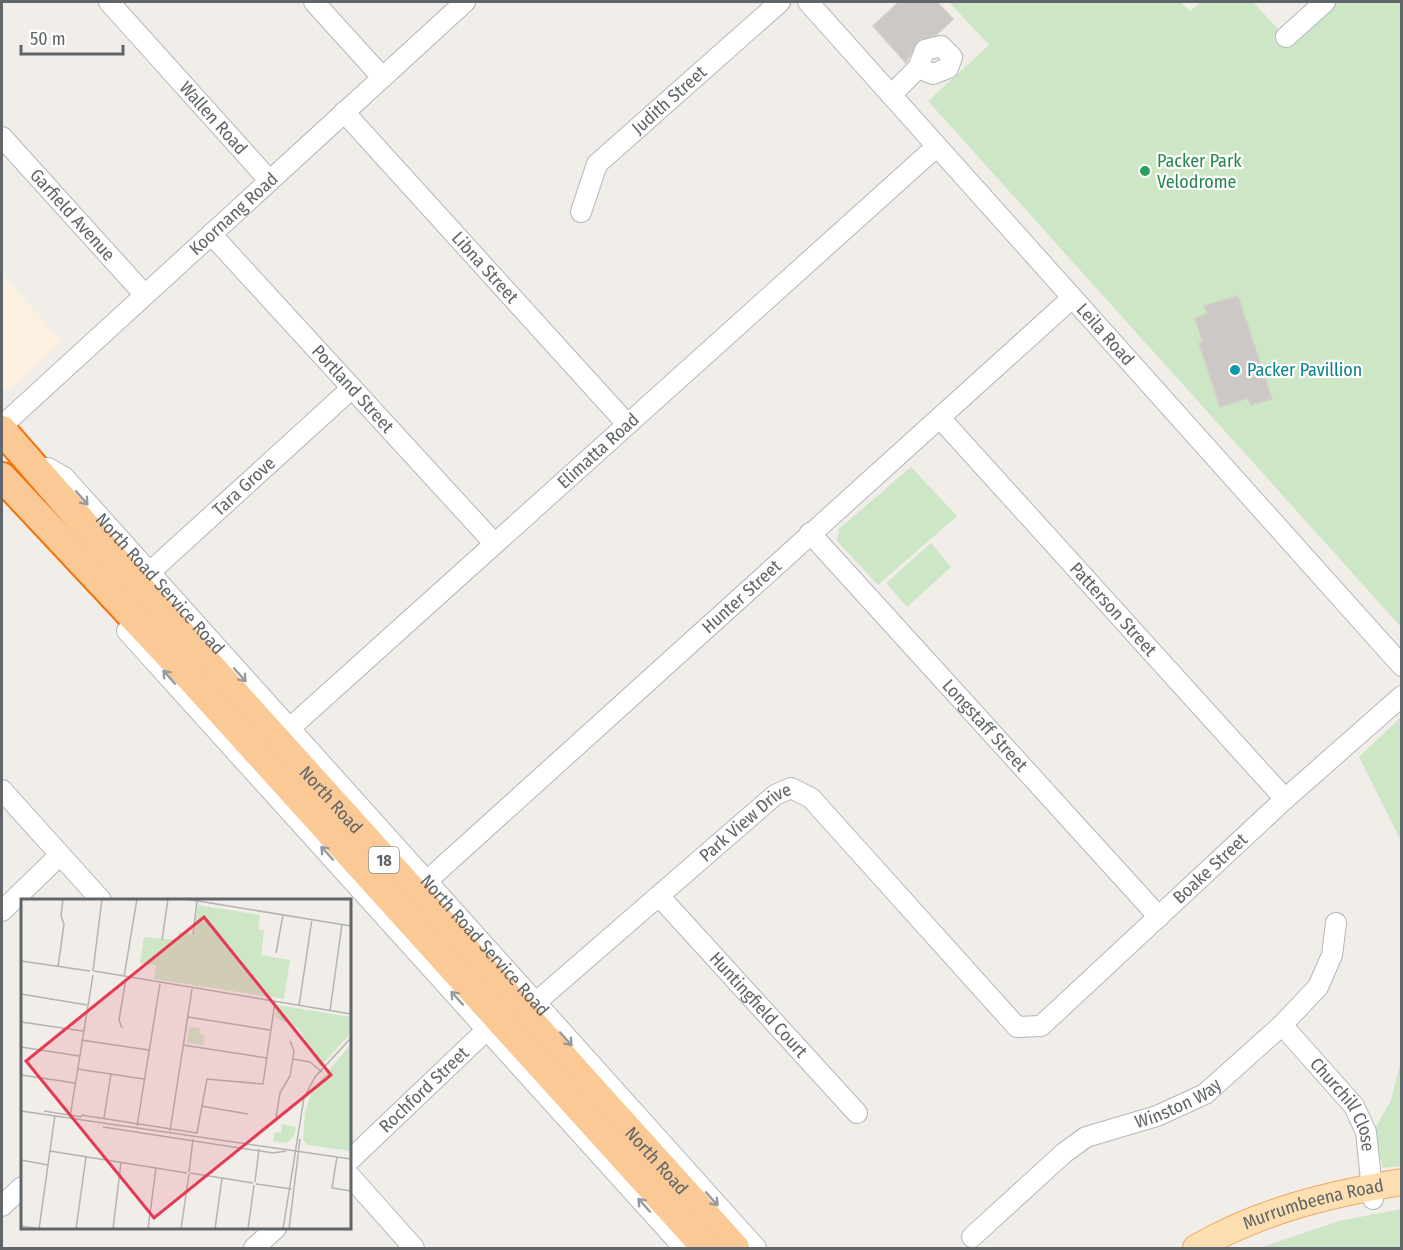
<svg xmlns="http://www.w3.org/2000/svg" width="1403" height="1250" viewBox="0 0 1403 1250" font-family="'Fira Sans Condensed',sans-serif">
<style>
.commercial{fill:#fdf0e0}
.green{fill:#cde7c6}
.building{fill:#ccc8c5;stroke:#d5cdc6;stroke-width:1.5}
.lines{fill:none;stroke-linecap:round;stroke-linejoin:round}
.minor-casing{stroke:#b3b7ba;stroke-width:22}
.major-casing{stroke:#eea763;stroke-width:28}
.highway-casing{stroke:#f37106;stroke-width:32}
.minor{stroke:#fff;stroke-width:20}
.major{stroke:#fddfb1;stroke-width:26}
.highway{stroke:#fac995;stroke-width:28}
.oneway{stroke:#979b9d}
.leisure-dot{fill:#2e9e5b;stroke:#fff;stroke-width:2}
.culture-dot{fill:#0f9aa8;stroke:#fff;stroke-width:2}
.labels{text-anchor:middle;stroke-width:4.5;stroke-linejoin:round;paint-order:stroke}
.shield{fill:#fff;stroke:#8f9395;stroke-width:1.5}
.shield-label{font-size:16px;font-weight:bold;fill:#5f6568}
.street-label{font-size:18px;fill:#5f6568;stroke:#fff}
.leisure-label{font-size:18px;fill:#27864d;stroke:#fff;text-anchor:start}
.culture-label{font-size:18px;fill:#0d838f;stroke:#fff;text-anchor:start}
.inset-road{fill:none;stroke:#b3b3b1;stroke-width:1.5}
.view{fill:#e63954;fill-opacity:0.15;stroke:#e63954;stroke-width:3}
.inset-edge{fill:none;stroke:#5f6568;stroke-width:3}
</style>
<rect width="100%" height="100%" fill="#f1ede8"/>
<polygon class="commercial" points="2,274 62,341 9,390 2,389"/>
<g class="green">
<polygon points="949,2 1180,2 1190,11 1201,2 1253,2 1291,43 1337,2 1401,2 1401,627 928,101 989,45"/>
<polygon points="911,467 957,516 878,585 837,541 839,529"/>
<polygon points="931,543 951,567 907,607 886,583"/>
<polygon points="1401,717 1401,841 1359,757"/>
<polygon points="1401,1060 1401,1166 1383,1168 1373,1132 1391,1100"/>
<polygon points="1401,1209 1401,1248 1259,1248 1339,1221"/>
</g>
<g class="building">
<polygon points="899,2 937,2 953,19 936,35 917,41 906,63 873,26"/>
<polygon points="1238,296 1272,399 1251,405 1248,398 1220,407 1199,343 1203,342 1195,318 1207,314 1204,306"/>
</g>
<g class="lines">
<defs>
<g id="minor">
<path id="s1" d="M109,2L269,180"/>
<polyline points="314,2 382,77"/>
<path id="s2" d="M808,2L1402,666"/>
<polyline points="1286,37 1325,2"/>
<polyline points="891,95 918,68 933,74 948,68 952,57 941,46 925,50 918,68"/>
<path id="s3" d="M344,112L627,424"/>
<path id="s4" d="M2,137L144,294"/>
<path id="s5" d="M581,212L597,164L780,2"/>
<path id="s6" d="M211,234L494,543"/>
<path id="s7" d="M940,418L1285,799"/>
<path id="s8" d="M2,426L465,2"/>
<path id="s9" d="M36,468H48L64,477L756,1248"/>
<path id="s10" d="M810,533L1159,917"/>
<path id="s11" d="M139,582L352,388"/>
<polyline points="127,631 684,1248"/>
<path id="s12" d="M280,737L936,147"/>
<polyline points="2,790 101,900"/>
<path id="s13" d="M418,889L1071,299"/>
<path id="s14" d="M660,897L857,1113"/>
<polyline points="2,911 60,855"/>
<path id="s15" d="M534,1004L775,795L791,788L811,798L1017,1027L1041,1026L1285,799L1402,696"/>
<path id="s16" d="M1282,1025L1354,1106L1366,1132L1373,1199"/>
<path id="s17" d="M350,1160L496,1021"/>
<polyline points="350,1176 414,1248"/>
<polyline points="2,1206 22,1187"/>
<path id="s18" d="M972,1237L1064,1153L1086,1137L1157,1116L1205,1094L1282,1025L1318,987L1332,955L1336,923"/>
<polyline points="254,1248 276,1228"/>
</g>
<g id="major">
<path id="s19" d="M1196,1248C1260,1211 1329,1194 1402,1182"/>
</g>
<g id="highway">
<path id="s20" d="M2,430L136,584L735,1248"/>
<polyline points="2,477 195,683 706,1248"/>
</g>
</defs>
<use href="#minor" class="minor-casing"/>
<use href="#major" class="major-casing"/>
<use href="#highway" class="highway-casing"/>
<use href="#minor" class="minor"/>
<use href="#major" class="major"/>
<use href="#highway" class="highway"/>
</g>
<defs><path id="oneway-shaft" d="M-6 0H5M1.5-3L5.5 0L1.5 3" fill="none" stroke-width="1.6" stroke-linecap="round" stroke-linejoin="round" transform="scale(1.5)"/></defs>
<g class="oneway">
<use href="#oneway-shaft" transform="translate(82 498) rotate(49)"/>
<use href="#oneway-shaft" transform="translate(240 675) rotate(48)"/>
<use href="#oneway-shaft" transform="translate(169 677) rotate(-132)"/>
<use href="#oneway-shaft" transform="translate(327 853) rotate(-132)"/>
<use href="#oneway-shaft" transform="translate(457 998) rotate(-132)"/>
<use href="#oneway-shaft" transform="translate(566 1039) rotate(48)"/>
<use href="#oneway-shaft" transform="translate(712 1199) rotate(48)"/>
<use href="#oneway-shaft" transform="translate(644 1205) rotate(-132)"/>
</g>
<circle class="leisure-dot" cx="1145" cy="171" r="6"/>
<circle class="culture-dot" cx="1235" cy="370" r="6"/>
<g class="labels">
<rect class="shield" x="369" y="847" width="30" height="26" rx="4.5"/>
<g class="shield-label">
<text x="384" y="866">18</text>
</g>
<g class="street-label">
<text dy="6" stroke="none"><textPath href="#s5" startOffset="147">Judith Street</textPath></text>
<text dy="6" stroke="none"><textPath href="#s1" startOffset="156">Wallen Road</textPath></text>
<text dy="6" stroke="none"><textPath href="#s8" startOffset="314">Koornang Road</textPath></text>
<text dy="6" stroke="none"><textPath href="#s4" startOffset="105">Garfield Avenue</textPath></text>
<text dy="6" stroke="none"><textPath href="#s3" startOffset="210">Libna Street</textPath></text>
<text dy="6" stroke="none"><textPath href="#s2" startOffset="446">Leila Road</textPath></text>
<text dy="6" stroke="none"><textPath href="#s6" startOffset="210">Portland Street</textPath></text>
<text dy="6" stroke="none"><textPath href="#s12" startOffset="428">Elimatta Road</textPath></text>
<text dy="6" stroke="none"><textPath href="#s11" startOffset="142">Tara Grove</textPath></text>
<text dy="6" stroke="none"><textPath href="#s9" startOffset="174">North Road Service Road</textPath></text>
<text dy="6" stroke="none"><textPath href="#s13" startOffset="436">Hunter Street</textPath></text>
<text dy="6" stroke="none"><textPath href="#s7" startOffset="258">Patterson Street</textPath></text>
<text dy="6" stroke="none"><textPath href="#s10" startOffset="260">Longstaff Street</textPath></text>
<text dy="6" stroke="none"><textPath href="#s20" startOffset="495">North Road</textPath></text>
<text dy="6" stroke="none"><textPath href="#s15" startOffset="279">Park View Drive</textPath></text>
<text dy="6" stroke="none"><textPath href="#s15" startOffset="922">Boake Street</textPath></text>
<text dy="6" stroke="none"><textPath href="#s9" startOffset="660">North Road Service Road</textPath></text>
<text dy="6" stroke="none"><textPath href="#s14" startOffset="146">Huntingfield Court</textPath></text>
<text dy="6" stroke="none"><textPath href="#s17" startOffset="102">Rochford Street</textPath></text>
<text dy="6" stroke="none"><textPath href="#s18" startOffset="250">Winston Way</textPath></text>
<text dy="6" stroke="none"><textPath href="#s16" startOffset="102">Churchill Close</textPath></text>
<text dy="6" stroke="none"><textPath href="#s20" startOffset="981">North Road</textPath></text>
<text dy="6" stroke="none"><textPath href="#s19" startOffset="126">Murrumbeena Road</textPath></text>
</g>
<g class="leisure-label">
<text x="1157" y="167">Packer Park<tspan x="1157" dy="21">Velodrome</tspan></text>
</g>
<g class="culture-label">
<text x="1247" y="376">Packer Pavillion</text>
</g>
</g>
<g transform="translate(21 899)">
<rect width="330" height="330" fill="#f1ede8"/>
<path d="M177,6L239,16L237,30L243,32L240,56L269,61L263,100L133,80L135,66L119,64L123,38L157,41L158,33L173,35ZM256,106L330,118V134L299,168L278,130L254,118ZM168,128L179,129L178,135L184,136L182,146L166,144ZM330,145V252L287,246L282,241L284,213L292,190ZM261,225L275,228L273,237L266,244L252,242L254,233L260,234Z" fill="#cde7c6"/>
<path class="inset-road" d="M165,0L330,27M172,35L176,2M141,41L147,0M255,54L262,16M0,62L69,72M37,68L43,25L40,17L42,0M72,72L81,0M73,72L330,115M103,78L116,0M0,95L66,106M278,107L291,20M309,112L321,25M167,118L249,131M0,123L62,132M101,129L98,121L105,79M60,141L128,151M162,146L246,159M0,148L58,157M272,160L289,163L301,173M56,170L123,180M0,176L54,184M180,207L227,215M0,212L330,260M23,212L61,218M60,216L176,234M49,218L72,76M255,218L259,194L269,177L273,152L269,142M83,219L90,175M116,227L139,85M82,228L252,254L265,252M149,232L171,90M176,234L186,180L242,185L254,103M29,252L166,274M316,258L311,289L330,292M0,261L27,266M168,273L172,240M169,274L232,284M234,283L238,250M235,285L271,290M0,327L18,330M18,330L34,216M55,330L65,258M92,330L100,263M127,330L135,269M160,330L168,275M194,330L201,279M227,330L233,286M262,330L283,199L294,178L330,139M268,330L279,240"/>
<path class="view" d="M183,18L310,176L133,319L5,162Z"/>
<rect width="330" height="330" class="inset-edge"/>
</g>
<rect width="1403" height="1250" fill="none" stroke="#5f6568" stroke-width="6"/>
<path d="M21 45v9h102v-9" fill="none" stroke="#5f6568" stroke-width="3"/>
<text x="30" y="45" font-size="18" fill="#5f6568" stroke="#ffffff" stroke-width="4.5" paint-order="stroke">50 m</text>
</svg>
